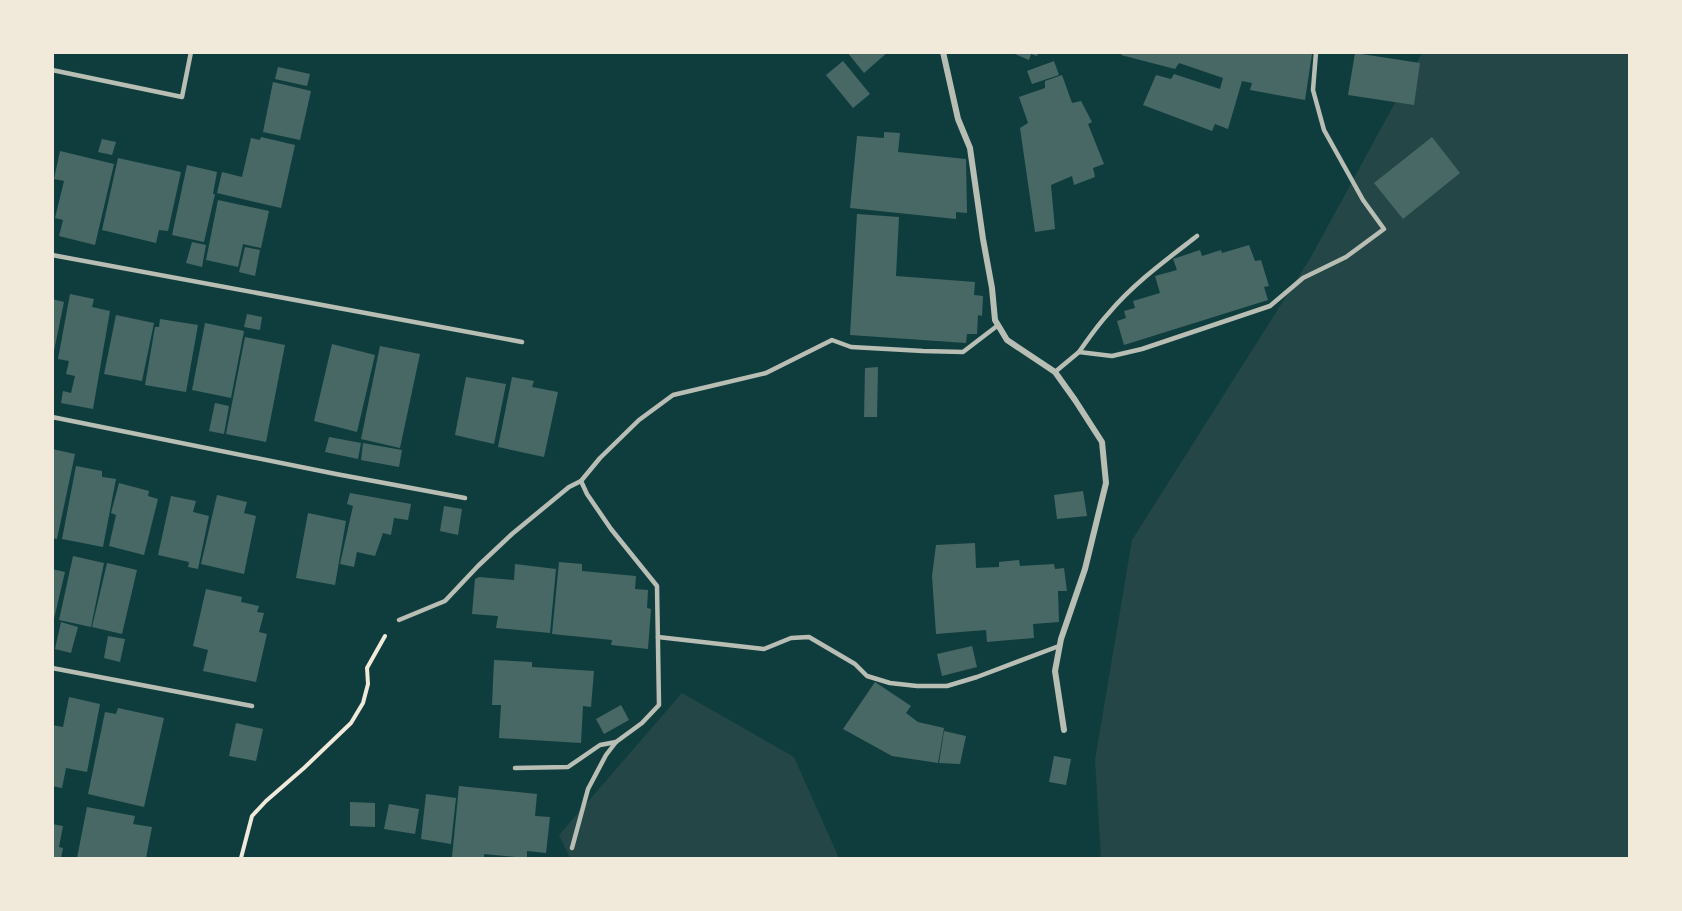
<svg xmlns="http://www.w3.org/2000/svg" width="1682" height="911" viewBox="0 0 1682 911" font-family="'Source Serif 4',serif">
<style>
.green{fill:#244646}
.building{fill:#486865}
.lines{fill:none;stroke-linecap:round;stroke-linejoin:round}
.path{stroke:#f1e9da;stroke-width:4}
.service{stroke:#b8beb3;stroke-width:4.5}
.minor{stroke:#b8beb3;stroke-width:6}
</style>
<rect width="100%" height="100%" fill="#0f3d3e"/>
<g class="green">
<polygon points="1422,53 1629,53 1629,858 1101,858 1095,760 1132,540 1311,257"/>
<polygon points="682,693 794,757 839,858 570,858 559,835"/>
</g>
<g class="building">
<polygon points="847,52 888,52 864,73"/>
<polygon points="1010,52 1039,52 1037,56 1031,54 1029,60"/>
<polygon points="1122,52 1305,52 1312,54 1305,100 1250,90 1252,83 1242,81 1228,129 1215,124 1212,131 1143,105 1156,75 1171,79 1174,74 1220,89 1223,78 1179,63 1175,69 1121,55"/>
<polygon points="1355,53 1420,63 1414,105 1348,95"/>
<polygon points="843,61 870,94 853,108 826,75"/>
<polygon points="1054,61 1059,75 1032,84 1027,71"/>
<polygon points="278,67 310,74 307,86 275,79"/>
<polygon points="1062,75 1072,103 1081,101 1092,122 1088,124 1104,164 1093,168 1095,177 1074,185 1072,176 1051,185 1055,229 1035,232 1020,128 1028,123 1019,97 1045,88 1045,81"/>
<polygon points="273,82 311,91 300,140 263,132"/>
<polygon points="884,132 900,133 898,152 966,159 967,213 956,212 956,219 850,208 857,136 884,138"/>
<polygon points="261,137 295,145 281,208 217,193 222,172 242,177 251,138 260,140"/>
<polygon points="1432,137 1460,173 1403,219 1374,183"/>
<polygon points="102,139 116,142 112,155 98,152"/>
<polygon points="60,151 114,164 95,245 59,236 63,220 55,218 64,181 54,179"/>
<polygon points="118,158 181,172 168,231 159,230 156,243 102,230"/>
<polygon points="187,165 217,172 213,194 215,194 204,242 172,235"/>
<polygon points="218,200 269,211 261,248 243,244 238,267 206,260"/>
<polygon points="857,214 899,217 896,276 975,282 974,295 983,296 982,316 978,315 977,334 967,334 966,343 850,335"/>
<polygon points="192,242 206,245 202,267 186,263"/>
<polygon points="1249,245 1255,261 1261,260 1269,286 1264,287 1268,300 1124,345 1117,321 1126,318 1124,311 1135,308 1133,301 1160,293 1155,276 1177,270 1173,259 1200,250 1202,256 1221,250 1222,253"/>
<polygon points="245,247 260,250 255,276 239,272"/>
<polygon points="70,294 94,299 92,307 110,311 93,409 61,403 63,391 71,393 75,376 66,374 69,361 58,359"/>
<polygon points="52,299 64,302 54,351 52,351"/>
<polygon points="247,314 262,317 260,330 244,327"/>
<polygon points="116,315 154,323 142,381 104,374"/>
<polygon points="160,319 198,325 186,392 145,385 155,327 159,327"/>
<polygon points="205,323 244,331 231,398 192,390"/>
<polygon points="245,337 285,345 266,442 226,434"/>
<polygon points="332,344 375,355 357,432 314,421"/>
<polygon points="380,346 420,354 400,448 361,439"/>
<polygon points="878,367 877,417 864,417 865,368"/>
<polygon points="466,377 506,384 494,444 455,435"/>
<polygon points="512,377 534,381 532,387 558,392 544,457 498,447"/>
<polygon points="215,403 229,406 224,434 209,431"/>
<polygon points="329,437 361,443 358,459 325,452"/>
<polygon points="363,443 402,450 399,467 361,460"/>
<polygon points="52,449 75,454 57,539 52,538"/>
<polygon points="76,466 102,471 102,477 116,479 103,547 62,539"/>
<polygon points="119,483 149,491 148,496 158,499 144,555 109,546 116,515 111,513"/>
<polygon points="1083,491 1087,516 1057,519 1054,495"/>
<polygon points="350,493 411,504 408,520 394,518 391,535 383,533 375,556 357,552 354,567 340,564 353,506 347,504"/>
<polygon points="217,495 247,502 244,513 256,516 244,574 201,564"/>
<polygon points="171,496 196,501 193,512 209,516 198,569 188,567 189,562 158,555"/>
<polygon points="444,506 462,509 458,535 440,531"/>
<polygon points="308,513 346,521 335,585 296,578"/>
<polygon points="975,543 976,568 999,567 999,562 1019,560 1020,566 1054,564 1055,569 1064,568 1067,591 1058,591 1059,622 1033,624 1034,638 987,642 986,630 936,634 932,576 936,545"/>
<polygon points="73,556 104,563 91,627 59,620"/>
<polygon points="559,562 582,564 582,571 636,576 635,589 648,590 647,608 651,609 648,649 611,645 612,640 552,634"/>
<polygon points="107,563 137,570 122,634 92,627"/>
<polygon points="515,564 556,569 550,633 496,628 498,616 472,614 475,579 479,577 514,580"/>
<polygon points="52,569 65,572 53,623 52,622"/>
<polygon points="206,589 242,597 241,602 259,606 257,612 264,613 259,632 267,634 256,682 203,671 208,650 193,646"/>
<polygon points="61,622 78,627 71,653 55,649"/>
<polygon points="108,636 125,639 120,662 104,658"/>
<polygon points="972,646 977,667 942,676 937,654"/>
<polygon points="494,660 532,662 532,667 594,671 591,707 583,706 581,743 499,738 501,705 492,705"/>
<polygon points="875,682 911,706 906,713 918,722 944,728 938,763 892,756 843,729"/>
<polygon points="69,697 100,704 87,772 66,768 62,788 52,786 52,725 63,727"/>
<polygon points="621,705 629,720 604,734 596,719"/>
<polygon points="118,708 164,718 144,807 88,794 105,712 116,714"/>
<polygon points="236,723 263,729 256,761 229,756"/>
<polygon points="944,731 966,736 960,764 939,763"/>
<polygon points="1054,756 1071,759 1066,785 1049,782"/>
<polygon points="459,786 537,794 535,816 550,817 546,853 527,851 527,858 484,854 484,858 452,857"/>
<polygon points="426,794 456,798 451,844 421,839"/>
<polygon points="350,802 375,803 375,827 350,826"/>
<polygon points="389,804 419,809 415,834 384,829"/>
<polygon points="87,807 135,816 133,824 152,827 146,858 77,858"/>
<polygon points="52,824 63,826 59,847 63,848 61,858 52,858"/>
</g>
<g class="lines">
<polyline class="path" points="241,858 252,816 266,801 304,768 351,723 363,703 368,684 367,668 385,636"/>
<g class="service">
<polyline points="52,70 182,97 191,52"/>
<polyline points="52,255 522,342"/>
<path d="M1079,352C1088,339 1097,326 1108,314C1133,284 1166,260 1197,236"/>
<polyline points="1055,372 1079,352 1112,356 1142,349 1270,306 1303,278 1346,257 1384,229 1363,200 1324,130 1313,90 1316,52"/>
<polyline points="52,417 336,474 465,498"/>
<polyline points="399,620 445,601 478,566 512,534 569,487 581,481"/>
<polyline points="658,637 764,649 791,638 809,637 855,664 867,676 890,683 917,686 947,686 977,677 1059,646"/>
<polyline points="52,668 252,706"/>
<polyline points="515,768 568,767 600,745 616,742"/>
<polyline points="572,848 588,789 606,755 616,742 642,723 659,705 657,586 611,529 587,494 581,481 600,458 639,420 673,395 766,373 832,340 851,347 923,351 963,352 997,326"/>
</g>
<polyline class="minor" points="943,52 958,119 970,148 983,239 992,288 995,320 1007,340 1055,372 1075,400 1102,442 1106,483 1085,569 1061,639 1055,671 1064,730"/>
</g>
<rect width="1682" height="911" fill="none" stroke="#f1e9da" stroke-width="108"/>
</svg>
